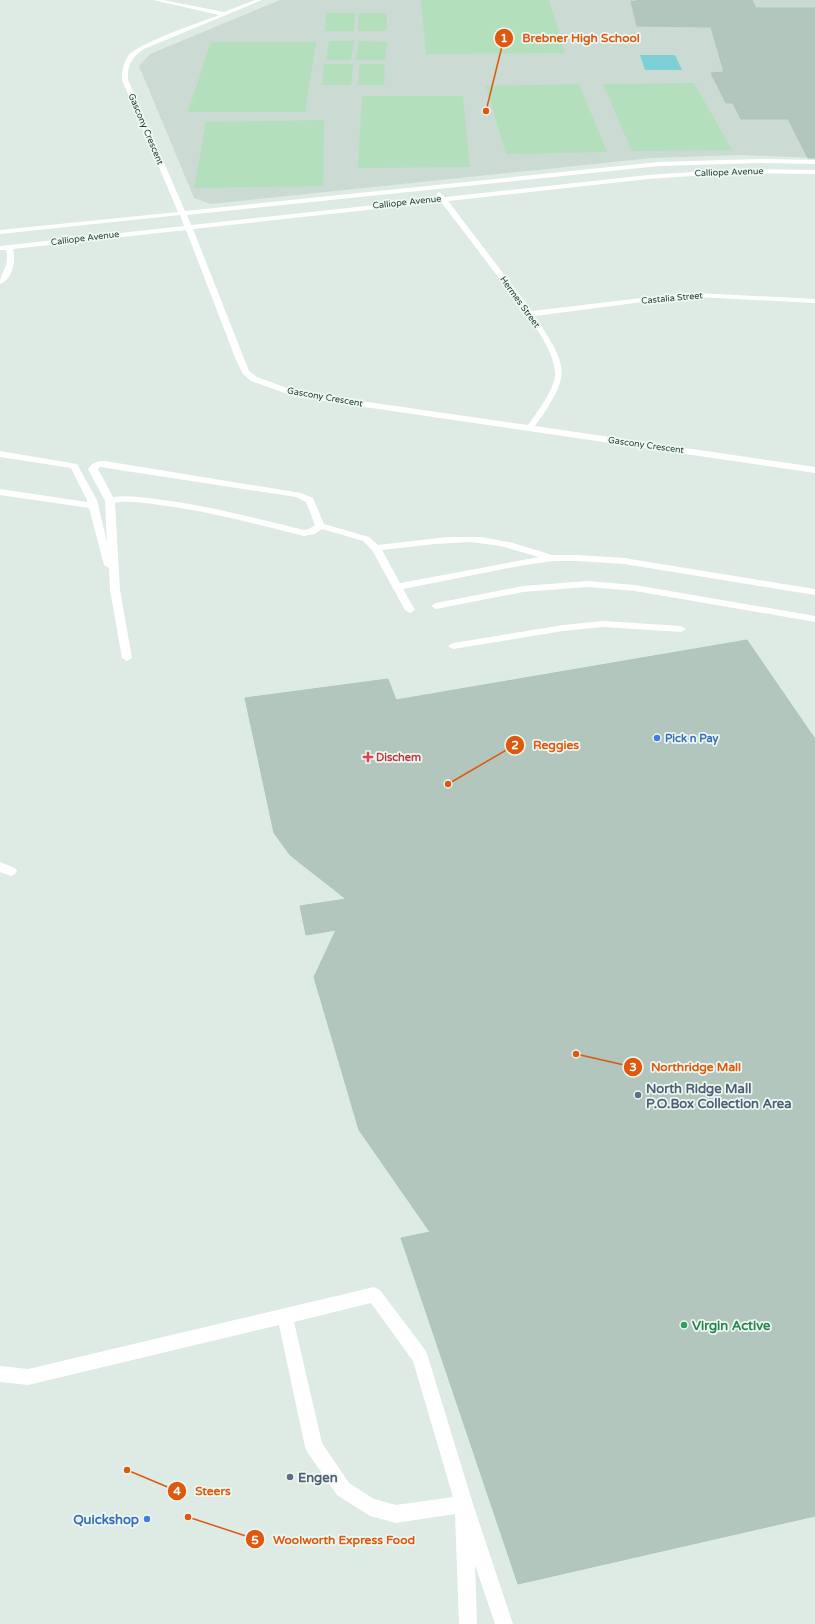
<svg xmlns="http://www.w3.org/2000/svg" width="815" height="1624" viewBox="0 0 815 1624" font-family="'Varela Round',sans-serif">
<style>
.built{fill:#cbdbd3}
.green{fill:#b3dfbc}
.water{fill:#7ed0d7}
.building{fill:#b2c6bd;stroke:#afc5ba}
.lines{fill:none;stroke-linecap:round;stroke-linejoin:round}
.minor{fill:#fff;fill-rule:evenodd}
.shop-dot{fill:#3f7fe0;stroke:#eef8f2;stroke-width:1.5}
.health-dot{fill:#e0444e;stroke:#eef8f2;stroke-width:1.5}
.service-dot{fill:#5c6f8a;stroke:#eef8f2;stroke-width:1.5}
.leisure-dot{fill:#2e9e5b;stroke:#eef8f2;stroke-width:1.5}
.labels{text-anchor:middle;stroke-width:3.5;stroke-linejoin:round;paint-order:stroke}
.far-street-label{font-size:9px;fill:#1d3c32;stroke:#eef8f2}
.shop-label{font-size:11px;font-weight:bold;fill:#366cbe;stroke:#eef8f2;text-anchor:start}
.health-label{font-size:11px;font-weight:bold;fill:#be3a42;stroke:#eef8f2;text-anchor:start}
.near-service-label{font-size:13px;font-weight:bold;fill:#4e5e75;stroke:#eef8f2;text-anchor:start}
.near-leisure-label{font-size:13px;font-weight:bold;fill:#27864d;stroke:#eef8f2;text-anchor:start}
.near-shop-label{font-size:13px;font-weight:bold;fill:#366cbe;stroke:#eef8f2;text-anchor:end}
.leader{fill:none;stroke:#de580e;stroke-width:1.5}
.callout-dot{fill:#de580e;stroke:#eef8f2;stroke-width:1.5}
.mark-label{font-size:12px;text-anchor:middle;font-weight:bold;fill:#fff}
.callout-label{font-size:12px;text-anchor:middle;font-weight:bold;fill:#de580e;stroke:#eef8f2;stroke-width:3.5;stroke-linejoin:round;paint-order:stroke}
</style>
<rect width="100%" height="100%" fill="#ddebe4"/>
<polygon class="built" points="280,0 815,0 815,158 741,155 652,158 211,204 194,198 139,66 150,54"/>
<g class="green">
<polygon points="421,0 549,0 565,53 426,54"/>
<polygon points="326,13 355,13 354,31 325,31"/>
<polygon points="359,13 387,13 387,31 358,31"/>
<polygon points="329,41 354,41 351,60 326,60"/>
<polygon points="359,41 387,42 385,60 356,60"/>
<polygon points="211,42 316,42 305,112 188,112"/>
<polygon points="324,64 353,64 351,85 322,85"/>
<polygon points="360,64 385,64 384,85 358,85"/>
<polygon points="694,83 732,150 632,151 603,84"/>
<polygon points="579,84 607,152 506,154 486,86"/>
<polygon points="362,96 463,96 470,167 358,168"/>
<polygon points="324,120 323,186 194,188 206,122"/>
</g>
<polygon class="water" points="640,55 675,55 682,70 645,70"/>
<g class="building">
<polygon points="636,0 752,0 756,8 815,8 815,158 808,158 788,119 741,119 733,103 726,103 711,73 724,72 711,27 637,26 631,1 636,2"/>
<polygon points="747,640 815,739 815,1516 518,1584 401,1238 430,1232 359,1130 314,977 336,930 306,935 300,906 346,899 290,855 274,833 245,698 388,679 396,700"/>
</g>
<g class="lines">
<g class="minor">
<path d="M153,0H163L224,12L255,0H262L144,49C132,57 127,65 128,80L185,211L659,162L760,159L815,160V164L760,163L659,166L187,215L191,225L439,198L436,194L439,192L445,197L648,175L738,169L815,170V174L738,173L648,179L448,201L532,311L658,296L697,293L815,299V303L697,297L658,300L535,316C569,369 572,373 535,426L815,467V473L296,397L251,381L243,374L236,360L186,230L13,249C16,261 13,279 0,284C0,270 10,269 6,250H0V246L184,226L180,215L0,234V230L178,212L122,80C122,71 123,64 128,56C140,42 199,23 219,15ZM441,202C459,225 477,249 495,273C513,297 555,344 555,374C555,389 536,414 528,425L298,392L257,377L249,371L193,229Z"/>
<path d="M0,451L77,464L97,500L107,542L105,501L88,469C94,462 96,461 105,461L301,493L313,498L324,524L369,537L378,545L447,537H481L513,543L552,555H578L624,558L815,589V595L624,564L578,561H553L519,566L403,589L415,610L410,613L405,610L372,550L363,541L322,529L315,534L304,536C256,524 208,511 159,505C146,503 132,501 119,502L115,503L120,590L132,658L127,661L122,658L110,590L109,568L104,565L89,508L0,495V489L87,502V500L71,468L0,457ZM100,467L296,497L306,502L315,525L309,529L304,530C255,518 206,505 156,499C142,497 127,495 113,497L98,469ZM471,542L500,546L539,557L400,583L382,550L435,544Z"/>
<polygon points="587,581 635,585 815,616 815,622 635,591 587,587 523,592 436,609 431,606 436,603 523,586"/>
<polygon points="603,621 681,626 686,629 681,632 603,627 563,631 453,649 448,646 453,643 563,625"/>
<polygon points="0,862 15,868 17,871 15,874 11,876 0,872"/>
<path d="M374,1287L380,1290L426,1351L428,1357L473,1504L513,1624H495L475,1565L477,1624H459L455,1514L396,1523L370,1516L337,1495L308,1453L305,1447L279,1325L28,1385L0,1382V1366L28,1369ZM371,1303L413,1361L453,1497L396,1505L374,1499L349,1483L322,1443L294,1322Z"/>
</g>
</g>
<g class="shop-dot">
<circle cx="657" cy="738" r="4"/>
<circle cx="147" cy="1519" r="4"/>
</g>
<path class="health-dot" d="M366 751h4v4h4v4h-4v4h-4v-4h-4v-4h4z"/>
<g class="service-dot">
<circle cx="638" cy="1095" r="4"/>
<circle cx="290" cy="1477" r="4"/>
</g>
<circle class="leisure-dot" cx="684" cy="1325" r="4"/>
<g class="labels">
<g class="far-street-label">
<text transform="translate(146 129) rotate(67)" y="3">Gascony Crescent</text>
<text transform="translate(729 172) rotate(-2)" y="3">Calliope Avenue</text>
<text transform="translate(407 202) rotate(-6)" y="3">Calliope Avenue</text>
<text transform="translate(85 238) rotate(-7)" y="3">Calliope Avenue</text>
<text transform="translate(672 298) rotate(-5)" y="3">Castalia Street</text>
<text transform="translate(520 302) rotate(54)" y="3">Hermes Street</text>
<text transform="translate(325 397) rotate(10)" y="3">Gascony Crescent</text>
<text transform="translate(646 445) rotate(8)" y="3">Gascony Crescent</text>
</g>
<g class="shop-label">
<text x="665" y="742">Pick n Pay</text>
</g>
<g class="health-label">
<text x="376" y="761">Dischem</text>
</g>
<g class="near-service-label">
<text x="646" y="1093">North Ridge Mall<tspan x="646" dy="15">P.O.Box Collection Area</tspan></text>
<text x="298" y="1482">Engen</text>
</g>
<g class="near-leisure-label">
<text x="692" y="1330">Virgin Active</text>
</g>
<g class="near-shop-label">
<text x="139" y="1524">Quickshop</text>
</g>
</g>
<path class="leader" d="M486 111L504 38M448 784L515 745M576 1054L633 1067M127 1470L177 1491M188 1517L255 1539"/>
<g class="callout-dot">
<circle cx="486" cy="111" r="4"/>
<circle cx="448" cy="784" r="4"/>
<circle cx="576" cy="1054" r="4"/>
<circle cx="127" cy="1470" r="4"/>
<circle cx="188" cy="1517" r="4"/>
<circle cx="504" cy="38" r="10"/>
<circle cx="515" cy="745" r="10"/>
<circle cx="633" cy="1067" r="10"/>
<circle cx="177" cy="1491" r="10"/>
<circle cx="255" cy="1539" r="10"/>
</g>
<g class="mark-label">
<text x="504" y="42">1</text>
<text x="515" y="749">2</text>
<text x="633" y="1071">3</text>
<text x="177" y="1495">4</text>
<text x="255" y="1544">5</text>
</g>
<g class="callout-label">
<text x="581" y="42">Brebner High School</text>
<text x="556" y="749">Reggies</text>
<text x="696" y="1071">Northridge Mall</text>
<text x="213" y="1495">Steers</text>
<text x="344" y="1544">Woolworth Express Food</text>
</g>
</svg>
